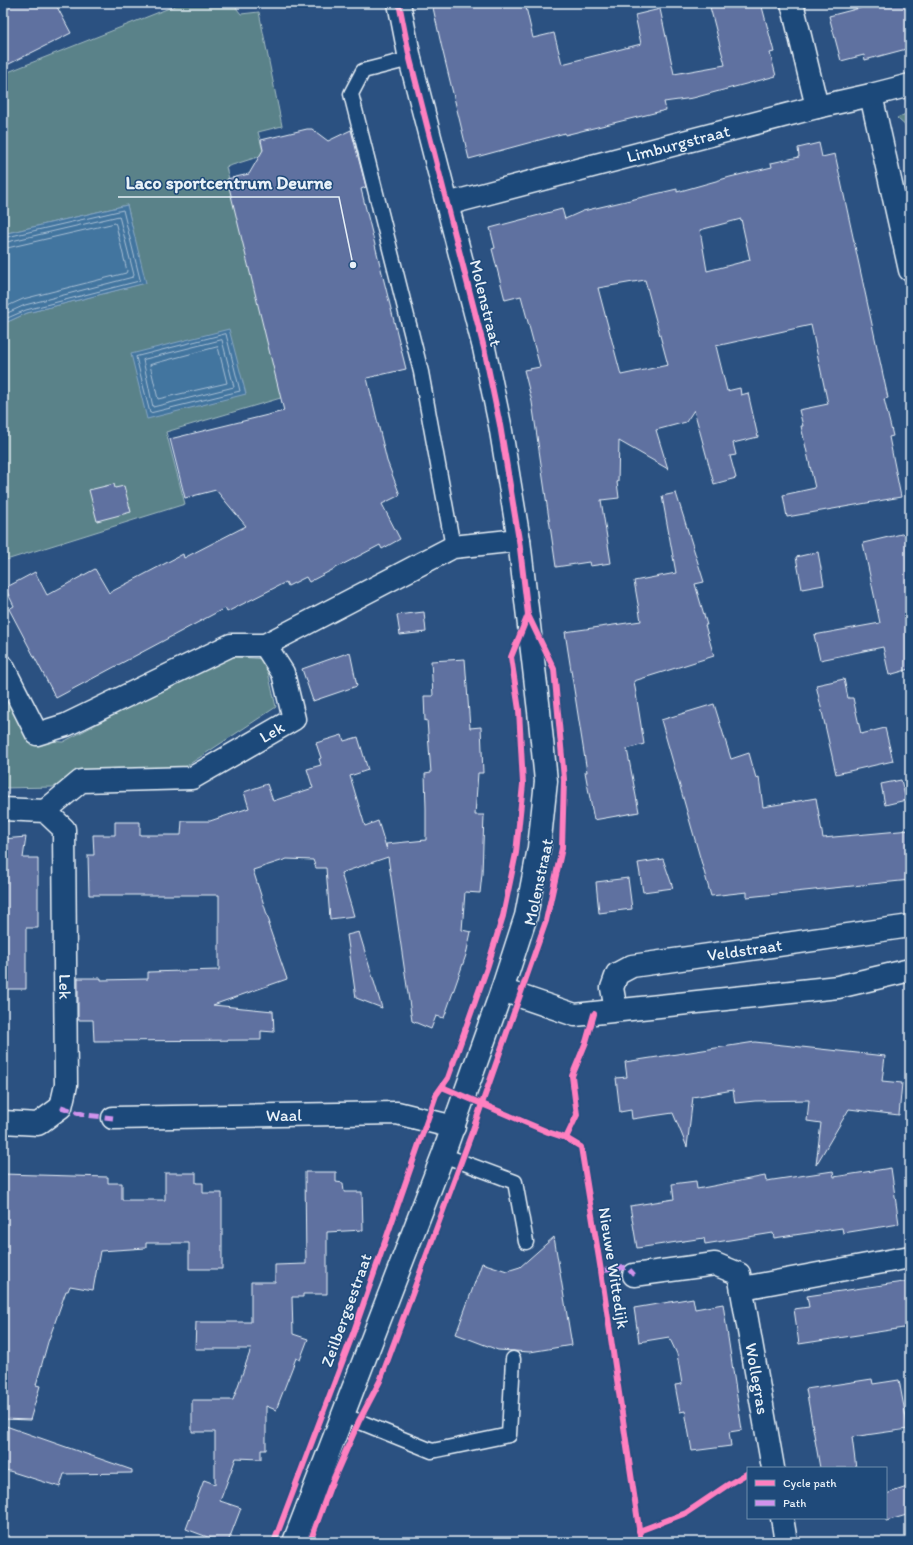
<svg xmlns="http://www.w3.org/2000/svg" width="913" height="1545" viewBox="0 0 913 1545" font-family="Itim,sans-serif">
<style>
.green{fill:#5a8289;stroke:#a1bac0}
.water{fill:#43749f;stroke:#85a6c3}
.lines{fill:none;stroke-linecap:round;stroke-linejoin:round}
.shore{stroke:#a6bfd4;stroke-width:1}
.building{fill:#5f71a0;stroke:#e8f1f8;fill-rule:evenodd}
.lane-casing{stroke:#e8f1f8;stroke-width:17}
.street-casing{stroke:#e8f1f8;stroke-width:25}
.secondary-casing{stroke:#e8f1f8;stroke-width:25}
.lane{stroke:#1f4a7a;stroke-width:14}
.street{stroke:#1f4a7a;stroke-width:22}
.secondary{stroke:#1f4a7a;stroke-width:22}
.quiet{stroke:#d193ec;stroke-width:5;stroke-dasharray:10 5;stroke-linecap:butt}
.cycleway-casing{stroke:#1f4a7a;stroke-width:8}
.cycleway{stroke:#ff80c0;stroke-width:6}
.labels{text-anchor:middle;stroke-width:3;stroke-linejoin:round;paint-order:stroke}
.street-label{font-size:17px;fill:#e8f1f8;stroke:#1f4a7a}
.leader{fill:none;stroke:#e8f1f8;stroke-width:1.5}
.callout-dot{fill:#e8f1f8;stroke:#1f4a7a;stroke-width:1.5}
.callout-label{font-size:18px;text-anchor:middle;font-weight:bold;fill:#e8f1f8;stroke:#1f4a7a;stroke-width:3;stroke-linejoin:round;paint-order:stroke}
</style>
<rect width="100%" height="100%" fill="#2b5181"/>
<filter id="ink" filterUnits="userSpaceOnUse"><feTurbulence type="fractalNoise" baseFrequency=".025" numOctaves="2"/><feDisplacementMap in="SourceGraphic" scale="8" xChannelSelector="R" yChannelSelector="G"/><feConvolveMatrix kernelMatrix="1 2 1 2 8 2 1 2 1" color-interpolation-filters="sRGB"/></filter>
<g filter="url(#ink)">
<g class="green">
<polygon points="182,3 235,3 237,9 241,14 259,12 282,126 258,132 264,155 226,167 284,397 166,432 185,504 3,561 3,324 27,313 145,283 127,205 3,234 3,74"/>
<polygon points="910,112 910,130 897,118"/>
<polygon points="225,656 265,659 276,707 179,771 86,773 53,787 3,788 3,681 33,740 63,742"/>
</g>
<g class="water">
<polygon points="127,205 146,283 27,313 3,324 3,234"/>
<polygon points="229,329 246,394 147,419 131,354"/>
</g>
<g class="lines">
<g class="shore">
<polyline points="3,238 123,210 140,279 139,281 26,310 3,320"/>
<polyline points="3,243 119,216 134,275 133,277 25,305 3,315"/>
<polyline points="3,249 115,223 116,225 127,271 126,273 23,299 3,308"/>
<polygon points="226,334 240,391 150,413 136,357"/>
<polygon points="222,340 234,387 153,407 143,360"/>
<polygon points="218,347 227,383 158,399 150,365"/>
</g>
</g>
<g class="building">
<polygon points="3,3 55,3 71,33 3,67"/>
<polygon points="432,3 525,3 533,38 554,33 562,64 641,44 635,15 660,9 674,74 725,65 709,3 761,3 774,52 770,53 776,76 693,98 664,102 666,110 565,135 565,133 469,159 441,44"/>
<polygon points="879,3 910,3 910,48 865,60 864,55 841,61 829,16"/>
<polygon points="307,129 312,129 328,141 351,130 366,187 361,189 406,369 367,378 387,461 400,495 382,504 400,539 382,549 380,545 309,582 306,577 288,586 286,582 227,612 225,608 56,698 9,609 14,606 5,588 35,572 47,595 95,569 109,593 183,554 184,558 246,526 216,490 185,498 170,439 284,411 227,179 249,174 263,150 261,140"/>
<path d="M819,143L822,157L835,154L888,398L884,399L893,436L889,437L901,497L787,517L783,495L815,488L801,426H803L799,410L828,404L811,325L716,346L727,391L740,388L741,395L748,393L758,437L733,443L736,455L730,456L736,478L714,484L694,410L686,422L656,430L668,469L619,441L618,482H617L619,498L601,500L611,563L590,566L589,562L556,567L532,402L524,370L540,367L521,296L505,300L492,249L495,248L490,228L562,209L565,219L583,211L677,189V192L730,177L772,167L771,163L799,157L798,148ZM741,219L750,260L707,271L700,230ZM645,280L668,365L621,375L598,288Z"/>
<polygon points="114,484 115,488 124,486 131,512 97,521 89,490"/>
<polygon points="676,493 704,582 695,584 707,625 705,625 714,656 634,681 644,744 627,749 639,812 594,820 585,772 587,772 565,632 641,621 634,581 676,573 662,496"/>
<polygon points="910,532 910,669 889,675 883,647 820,660 814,635 880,623 863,543"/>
<polygon points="818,552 824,585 802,589 796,557"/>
<polygon points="424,612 426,632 400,635 397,615"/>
<polygon points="350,652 357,686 313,701 302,669"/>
<polygon points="465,659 470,728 481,727 483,773 478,773 475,815 484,815 482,874 480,893 465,892 462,930 471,932 466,955 444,1018 436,1016 431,1029 412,1021 388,857 341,873 354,916 330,919 326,868 316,868 313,860 287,859 253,870 270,924 268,924 287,979 213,1005 273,1011 274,1032 261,1031 261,1040 94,1041 93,1020 78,1020 78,978 101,978 101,980 148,979 148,972 219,970 219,895 89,895 88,855 94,855 93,835 115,835 115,822 140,822 140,835 181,835 182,821 210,821 249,808 244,792 267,784 273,801 313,788 307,769 321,765 319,759 321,758 316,743 342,735 344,741 358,737 368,770 350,776 365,826 378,821 387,850 386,844 426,840 426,808 425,774 431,773 427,720 425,721 424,696 433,696 431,661"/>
<polygon points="844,679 848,698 853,698 861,734 885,728 893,761 836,774 816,685"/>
<polygon points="714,704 731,759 749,753 756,778 759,777 763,807 816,798 823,838 910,830 910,880 747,897 747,892 711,896 661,720"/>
<polygon points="901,780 906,800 885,805 881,784"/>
<polygon points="26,837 23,858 38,858 38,928 26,928 26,989 3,989 3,839"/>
<polygon points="663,859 673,888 643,892 638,863"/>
<polygon points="628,878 632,909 599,913 596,882"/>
<polygon points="359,932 382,1008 356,998 347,935"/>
<polygon points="755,1042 885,1056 882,1081 902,1083 899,1115 849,1109 816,1165 821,1123 807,1121 809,1100 755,1101 735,1103 733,1090 693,1097 687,1147 673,1113 632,1119 631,1110 620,1112 616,1078 627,1077 625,1062"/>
<polygon points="891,1168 899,1224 843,1233 842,1228 774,1238 773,1233 705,1244 704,1238 637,1248 630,1206 674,1199 672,1184 696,1181 697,1189 765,1176 766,1181 833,1171 834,1177"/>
<polygon points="305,1172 336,1172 336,1182 343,1183 344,1192 362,1192 363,1230 327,1232 327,1294 303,1294 303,1297 292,1297 293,1334 308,1339 300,1360 296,1358 276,1410 266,1406 266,1450 261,1450 261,1459 236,1458 220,1501 241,1508 228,1542 221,1542 186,1529 204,1480 215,1484 215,1432 192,1432 192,1400 233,1400 251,1349 195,1349 196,1322 251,1322 251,1282 275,1282 275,1265 306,1264"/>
<polygon points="165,1173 196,1173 196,1183 203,1183 203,1193 222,1193 222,1269 189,1269 189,1243 146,1243 146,1248 100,1251 93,1290 70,1286 68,1291 66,1291 48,1342 36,1385 40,1386 30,1420 3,1419 3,1174 108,1177 108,1183 122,1183 122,1200 165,1200"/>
<polygon points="554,1237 572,1345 530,1352 498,1350 456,1334 482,1263 507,1271 520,1267"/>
<polygon points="910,1281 910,1327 799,1344 794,1309 809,1307 807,1296"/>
<polygon points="693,1298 695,1309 723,1304 742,1430 729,1432 731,1446 692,1451 685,1411 680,1412 675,1385 682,1384 677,1354 669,1337 639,1342 634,1308"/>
<polygon points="872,1379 873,1384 899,1380 908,1429 852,1437 856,1468 820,1468 806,1389"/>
<polygon points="3,1425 132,1470 132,1473 64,1474 60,1487 3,1469"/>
<polygon points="910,1486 910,1514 886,1521 886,1494"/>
</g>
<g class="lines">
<defs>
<g id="lane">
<polyline points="410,59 363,71 351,94 421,372 453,547"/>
<polyline points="443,1155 515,1182 526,1242"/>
<polyline points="343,1415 432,1451 509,1435 513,1359"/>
</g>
<g id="street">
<polyline points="792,3 817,107"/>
<polyline points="871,95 910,270"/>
<path id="s1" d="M447,204L817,107L871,95L910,85"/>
<polyline points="3,667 37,734 66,725 231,645 265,645 453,547 519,540"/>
<path id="s2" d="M3,809L45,811L64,829L66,1085L61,1107L38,1124L3,1122"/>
<path id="s3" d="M45,811L81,781L192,778L294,719L283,673L265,645"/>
<polyline points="502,990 575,1015 838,987 910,970"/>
<path id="s4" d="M616,1010L612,988L617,974L632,966L910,926"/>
<path id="s5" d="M113,1118L397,1113L454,1127"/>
<path id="s6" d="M634,1275L715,1264L739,1274L773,1468"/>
<polyline points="743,1288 910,1257"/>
<polyline points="782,1518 786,1542"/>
</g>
<polyline id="secondary" points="294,1542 443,1155 502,990 526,916 539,848 546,781 539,711 519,540 500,425 484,348 410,59 399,3"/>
</defs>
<use href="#lane" class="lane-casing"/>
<use href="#street" class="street-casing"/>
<use href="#secondary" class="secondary-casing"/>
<use href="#lane" class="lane"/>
<use href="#street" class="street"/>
<use href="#secondary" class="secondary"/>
<g class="quiet">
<polyline points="61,1107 86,1115 113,1118"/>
<polyline points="601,1271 627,1267 634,1275"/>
</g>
<defs>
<g id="cycleway">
<polyline points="442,1087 548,1132 566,1138 581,1147 601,1271 641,1542"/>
<polyline points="566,1138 577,1115 572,1076 586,1042 594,1014"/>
<polyline points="639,1531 686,1513 729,1484 748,1473"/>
<polyline points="274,1542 354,1331 436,1095 448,1078 487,968 503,916 516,853 523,784 519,710 511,657 528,615"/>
<polyline points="310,1542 330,1487 359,1421 380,1381 471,1135 546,921 562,848 564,779 554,669 528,615 519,540 500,425 484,348 410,59 399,3"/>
</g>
</defs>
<use href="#cycleway" class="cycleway-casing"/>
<use href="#cycleway" class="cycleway"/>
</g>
</g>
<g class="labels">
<g class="street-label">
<text dy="6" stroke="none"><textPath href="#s1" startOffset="239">Limburgstraat</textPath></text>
<text transform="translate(486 303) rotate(76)" y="6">Molenstraat</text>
<text dy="6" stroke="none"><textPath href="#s3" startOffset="250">Lek</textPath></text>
<text transform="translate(538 882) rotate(-78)" y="6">Molenstraat</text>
<text dy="6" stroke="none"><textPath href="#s4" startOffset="168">Veldstraat</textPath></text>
<text dy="6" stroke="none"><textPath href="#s2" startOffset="226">Lek</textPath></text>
<text dy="6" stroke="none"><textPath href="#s5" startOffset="171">Waal</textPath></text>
<text transform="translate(614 1268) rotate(81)" y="6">Nieuwe Wittedijk</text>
<text transform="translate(346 1310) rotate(-70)" y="6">Zeilbergsestraat</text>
<text dy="6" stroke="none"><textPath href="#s6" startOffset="214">Wollegras</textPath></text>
</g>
</g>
<path class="leader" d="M353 265L339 197H118"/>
<circle class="callout-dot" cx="353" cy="265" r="4"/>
<g class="callout-label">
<text x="229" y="189">Laco sportcentrum Deurne</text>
</g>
<rect width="913" height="1545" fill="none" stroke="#1f4a7a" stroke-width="16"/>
<rect x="8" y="8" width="897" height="1529" fill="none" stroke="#e8f1f8" stroke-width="1.5" filter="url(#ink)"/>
<rect x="747" y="1467" width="140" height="52" fill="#1f4a7a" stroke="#6f8dac"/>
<rect x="755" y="1480" width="20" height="6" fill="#ff80c0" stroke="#6f8dac"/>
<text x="783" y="1487" font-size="12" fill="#e8f1f8">Cycle path</text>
<rect x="755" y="1500" width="20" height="6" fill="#d193ec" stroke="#6f8dac"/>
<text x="783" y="1507" font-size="12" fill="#e8f1f8">Path</text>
</svg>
